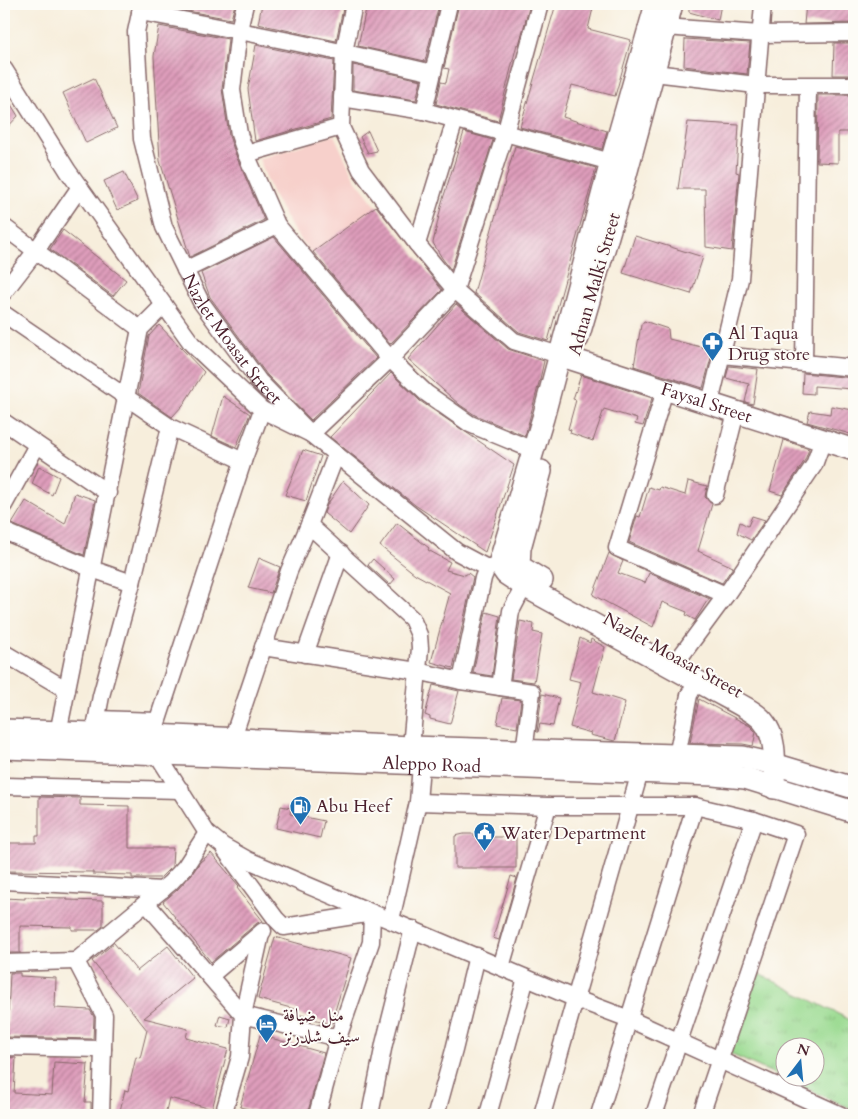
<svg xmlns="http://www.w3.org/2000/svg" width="858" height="1119" viewBox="0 0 858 1119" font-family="Cardo,Amiri,serif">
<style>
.built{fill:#f7d0cb}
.park{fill:url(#park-tufts);stroke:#727c5e;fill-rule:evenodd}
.building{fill:url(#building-hatch)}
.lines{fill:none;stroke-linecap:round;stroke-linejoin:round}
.minor-casing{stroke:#876769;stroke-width:19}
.major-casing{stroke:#876769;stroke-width:24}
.minor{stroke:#fff;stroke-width:16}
.major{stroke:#fff;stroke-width:21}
.labels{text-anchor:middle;stroke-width:4;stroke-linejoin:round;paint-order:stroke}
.street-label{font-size:18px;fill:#4a1f2b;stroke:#fdfcf7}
.poi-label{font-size:18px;fill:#4a1f2b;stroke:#fdfcf7;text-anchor:start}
</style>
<defs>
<pattern id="park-tufts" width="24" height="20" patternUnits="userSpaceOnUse" patternTransform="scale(1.25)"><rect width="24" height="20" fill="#9ada90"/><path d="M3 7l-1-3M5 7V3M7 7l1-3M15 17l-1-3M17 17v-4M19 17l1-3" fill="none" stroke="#86bb7c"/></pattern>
<pattern id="building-hatch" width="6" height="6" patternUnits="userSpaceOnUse" patternTransform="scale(1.25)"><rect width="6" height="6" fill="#de9dbb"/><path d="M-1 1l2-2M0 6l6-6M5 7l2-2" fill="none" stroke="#b67f98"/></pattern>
</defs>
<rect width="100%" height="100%" fill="#fdfcf7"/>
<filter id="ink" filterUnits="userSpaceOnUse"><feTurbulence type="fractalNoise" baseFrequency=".02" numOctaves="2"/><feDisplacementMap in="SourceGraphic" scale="10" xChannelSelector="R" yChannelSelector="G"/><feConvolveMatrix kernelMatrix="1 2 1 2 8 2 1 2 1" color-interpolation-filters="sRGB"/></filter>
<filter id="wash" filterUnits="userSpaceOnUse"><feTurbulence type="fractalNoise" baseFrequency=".0096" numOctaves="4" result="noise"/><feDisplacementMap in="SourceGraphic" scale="20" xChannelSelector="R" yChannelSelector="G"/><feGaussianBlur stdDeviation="1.12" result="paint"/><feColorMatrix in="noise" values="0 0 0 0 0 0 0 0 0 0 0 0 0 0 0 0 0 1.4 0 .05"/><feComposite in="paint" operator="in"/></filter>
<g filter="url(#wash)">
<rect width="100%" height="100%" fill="#f7eedc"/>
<polygon class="built" points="334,135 354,178 376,206 311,253 294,231 274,197 259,159"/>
<path class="park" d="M756,972L854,1022V1110L728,1053ZM786,1046H816V1076H786Z"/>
<g id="blocks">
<g class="building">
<polygon points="167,4 235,4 231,19 166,7"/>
<polygon points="262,4 344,4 336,41 258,24"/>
<polygon points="367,4 439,4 425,61 358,46"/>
<polygon points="459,4 530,4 519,45 517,44 498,121 436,104 441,82 446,83 449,69 444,68"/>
<polygon points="556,4 594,4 588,29 631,40 615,96 572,85 563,117 607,131 602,149 520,127"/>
<polygon points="689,4 721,4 718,20 689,12"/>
<polygon points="806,4 854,4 854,23 804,24"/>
<polygon points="159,26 228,39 222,89 229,136 237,158 264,220 190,257 160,161 154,56"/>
<polygon points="685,39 750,43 747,74 684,66"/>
<polygon points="834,43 854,43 854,75 833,75"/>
<polygon points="256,45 334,61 331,119 255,141 248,89"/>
<polygon points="353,65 421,80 416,100 353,90"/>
<polygon points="94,78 117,128 86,143 63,93"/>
<polygon points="4,93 18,116 4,131"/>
<polygon points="818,95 854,95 854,132 838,132 838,163 817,162"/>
<polygon points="688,122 739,125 736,172 739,173 732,251 706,247 705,189 678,189"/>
<polygon points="368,131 377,151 368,153 360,137"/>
<polygon points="464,132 493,140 451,270 442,258 433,243 442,202"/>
<polygon points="515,146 596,168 548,341 519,332 474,293"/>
<polygon points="124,172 138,201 117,210 104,181"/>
<polygon points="376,206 442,290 390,344 313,252"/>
<polygon points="63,230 126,280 113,296 50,249"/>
<polygon points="635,236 703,257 691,294 623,273"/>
<polygon points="274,237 376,358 311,420 267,375 210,297 201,273"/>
<polygon points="456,304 508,349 544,361 540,379 525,436 475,415 460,405 408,359"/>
<polygon points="644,321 668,329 669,339 713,350 703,388 634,366 641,325"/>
<polygon points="159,325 204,372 183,405 172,417 138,393 149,336"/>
<polygon points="729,366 758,369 753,404 745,402 749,384 726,378"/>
<polygon points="391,373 420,401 514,465 485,552 415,505 330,437"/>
<polygon points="803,373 853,378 852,389 814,386 814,394 802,393"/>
<polygon points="581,375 652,398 643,426 635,424 637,419 604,409 593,441 570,433 571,430 568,429 576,400 573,399"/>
<polygon points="223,396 250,414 236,447 212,436"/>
<polygon points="831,406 853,410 854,435 807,422 810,411 830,414"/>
<polygon points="784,440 809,449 805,460 782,495 770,491"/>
<polygon points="303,450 321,456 306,501 285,495"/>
<polygon points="39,466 59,477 52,495 32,484"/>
<polygon points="343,481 369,505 349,534 324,513 327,505"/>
<polygon points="688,481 707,486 705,497 712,504 698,551 733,567 722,583 629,542 637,516 640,517 649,487 659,490 660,487 685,495"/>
<polygon points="75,493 95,500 84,555 12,524 26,501 65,524"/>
<polygon points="752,516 765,520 751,540 737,533 740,522 748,526"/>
<polygon points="397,523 429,548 428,550 450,562 446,570 465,575 468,573 473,577 453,668 431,662 450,593 415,574 380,546"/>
<polygon points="609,553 623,561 618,573 645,583 649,573 710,599 707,601 695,620 686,615 687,612 662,602 653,627 593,595"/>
<polygon points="259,558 280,567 271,593 248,588"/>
<polygon points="373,559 395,579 390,585 368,565"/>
<polygon points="486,612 500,616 492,676 473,673"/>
<polygon points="520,621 534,624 533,632 542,634 534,682 511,679"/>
<polygon points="580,638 590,643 591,639 605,647 593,692 625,702 615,741 590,735 591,733 570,727 581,682 569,679"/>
<polygon points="433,685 459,691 450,724 430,719 430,717 425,715"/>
<polygon points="542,694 559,698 553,726 540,724 538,732 537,732"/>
<polygon points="502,698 521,700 517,728 497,724"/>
<polygon points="699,699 750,726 756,732 753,746 743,744 690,743"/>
<polygon points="39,797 80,798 80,805 129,806 129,848 173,848 172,866 160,878 132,878 132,875 93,874 93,872 4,871 4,843 36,843 36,836 39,836"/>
<polygon points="281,806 291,808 290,814 324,821 320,838 276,828"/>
<polygon points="464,834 474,834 474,837 516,837 516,868 455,868 455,836"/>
<polygon points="211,853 239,886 237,888 263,921 257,923 211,962 163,902 177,890 192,874 200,862"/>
<polygon points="511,876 517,878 499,940 493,938"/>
<polygon points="25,897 67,898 67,900 103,901 103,926 98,930 72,930 72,927 20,926 20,953 4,953 4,898 25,899"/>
<polygon points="275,937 351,958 331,1024 297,1014 298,1010 258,999"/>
<polygon points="114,943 137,971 168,946 193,978 144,1018 188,1029 186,1038 228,1049 212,1109 169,1098 165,1115 119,1115 125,1090 128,1091 136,1057 140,1058 147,1030 92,961"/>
<polygon points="10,973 20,973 20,976 56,978 55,1008 90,1010 94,1017 93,1039 7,1037"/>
<polygon points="220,1015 230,1018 228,1027 217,1025"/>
<polygon points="260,1035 324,1053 307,1115 270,1115 240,1107"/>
<polygon points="4,1057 16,1058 14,1093 52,1095 54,1062 88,1064 85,1102 91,1102 91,1115 4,1115"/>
</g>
</g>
</g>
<g filter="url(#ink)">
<use href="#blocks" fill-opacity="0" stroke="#876769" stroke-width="1"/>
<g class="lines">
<defs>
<g id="minor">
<path id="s1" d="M142,4L136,32L142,139L164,227L201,302L259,381L311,434L457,552L487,568L499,564L509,565"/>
<polyline points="245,4 239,30 232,90 239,134 246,154 277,225 390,359 426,393 470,424 533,450"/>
<polyline points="354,4 344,52 341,127 361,170 417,244 455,290 514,341 559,355"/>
<path d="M140,12C238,30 336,50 433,73"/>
<polyline points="665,27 760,34 854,33"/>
<polyline points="4,69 68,171 192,344 262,410 311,434 390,359 455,290 505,134 540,4"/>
<polyline points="643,70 654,73 756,85 854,85"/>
<polyline points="342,98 424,111 611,162"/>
<polyline points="424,111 449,4"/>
<polyline points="246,154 341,127"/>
<polyline points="4,227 140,329"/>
<polyline points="417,244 455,120"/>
<polyline points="185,270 277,225"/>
<polyline points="4,292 35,252 80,187"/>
<polyline points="4,314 170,427 243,461"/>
<polyline points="722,355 854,368"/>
<polyline points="804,363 808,86"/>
<polyline points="665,390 617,548 726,595"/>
<polyline points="710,403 740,279 763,4"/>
<polyline points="4,422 108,493"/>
<polyline points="715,495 736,412"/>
<polyline points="4,505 37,445"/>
<polyline points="309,525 412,619 419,635 420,648 411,747 421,765 418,802 391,920"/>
<polyline points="4,531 92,569 132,583"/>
<polyline points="263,647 417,671 461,681 532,692 524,751"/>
<polyline points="4,653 67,690"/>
<polyline points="305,654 341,553"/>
<polyline points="678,660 726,595 814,465 823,440"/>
<polyline points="461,681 483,578 487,568"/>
<polyline points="500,687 511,611 524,586"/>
<polyline points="97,719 157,721"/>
<polyline points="58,733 140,329 164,305"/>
<polyline points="94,733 101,696 132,583 170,427"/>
<polyline points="153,735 243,461 262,410"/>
<polyline points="229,749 289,571 309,525 336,455"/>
<polyline points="157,754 207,833 223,846 248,860 576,999 629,1019 841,1115"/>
<polyline points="677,756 689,695 697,681"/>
<polyline points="4,786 181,790"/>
<polyline points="418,802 548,806 695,806 754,820 796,834 701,1115"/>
<polyline points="225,850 276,919 284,927 372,913 371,942 338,1038 317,1115"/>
<polyline points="4,881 162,890"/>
<polyline points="146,903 243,1015 240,1057 223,1115"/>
<polyline points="261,934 243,1015 338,1038"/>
<polyline points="4,963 76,961"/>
<polyline points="501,967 548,806"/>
<polyline points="210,976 263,931"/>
<polyline points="4,1047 103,1049"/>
<polyline points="101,1115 104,1015 76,961 170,883 185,867 207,833"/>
<polyline points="370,1115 384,1044 413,929"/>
<polyline points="436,1115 454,1050 477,956"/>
<polyline points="488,1115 526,978"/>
<polyline points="542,1115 640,772"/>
<polyline points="599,1115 695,806"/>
<polyline points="654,1115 754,820"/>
</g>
<g id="major">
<path d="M656,4L611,162L543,418L499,564L506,574L524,586C585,620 647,653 708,687C722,696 753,709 763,721C778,738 774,767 774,788"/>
<polyline points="578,338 625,178 672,4"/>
<path id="s2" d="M559,355L854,450"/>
<polyline points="541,471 520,548 519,566 542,580"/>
<polyline points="4,730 153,735 411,747 743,757 774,764 854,788"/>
<path id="s3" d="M4,748L713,775L745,778L854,812"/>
</g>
</defs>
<use href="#minor" class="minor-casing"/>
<use href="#major" class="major-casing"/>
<use href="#minor" class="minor"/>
<use href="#major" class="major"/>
</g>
</g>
<defs>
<symbol id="pharmacy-pin" viewBox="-11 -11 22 30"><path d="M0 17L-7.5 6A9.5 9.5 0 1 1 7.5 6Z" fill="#1f6fb2" stroke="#fdfcf7"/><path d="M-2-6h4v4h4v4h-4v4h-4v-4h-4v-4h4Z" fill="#fff"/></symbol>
<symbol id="fuel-pin" viewBox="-11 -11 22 30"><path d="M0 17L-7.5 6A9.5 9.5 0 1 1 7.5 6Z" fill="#1f6fb2" stroke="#fdfcf7"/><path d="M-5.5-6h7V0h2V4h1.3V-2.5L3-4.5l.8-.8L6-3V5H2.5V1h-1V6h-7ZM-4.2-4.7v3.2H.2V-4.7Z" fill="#fff"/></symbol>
<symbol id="civic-pin" viewBox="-11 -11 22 30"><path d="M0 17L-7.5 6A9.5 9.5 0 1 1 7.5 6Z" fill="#1f6fb2" stroke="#fdfcf7"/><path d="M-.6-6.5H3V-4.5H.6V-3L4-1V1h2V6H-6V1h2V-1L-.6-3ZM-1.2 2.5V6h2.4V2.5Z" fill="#fff"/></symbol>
<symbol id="hotel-pin" viewBox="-11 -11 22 30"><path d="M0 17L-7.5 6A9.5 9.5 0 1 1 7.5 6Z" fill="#1f6fb2" stroke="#fdfcf7"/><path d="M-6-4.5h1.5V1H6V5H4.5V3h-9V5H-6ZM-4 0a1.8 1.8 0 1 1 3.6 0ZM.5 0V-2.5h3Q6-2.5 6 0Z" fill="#fff"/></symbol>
</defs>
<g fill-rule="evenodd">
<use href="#pharmacy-pin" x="700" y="330" width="25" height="34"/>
<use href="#fuel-pin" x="288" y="794" width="25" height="34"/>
<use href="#civic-pin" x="472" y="820" width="25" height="34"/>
<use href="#hotel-pin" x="254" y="1012" width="25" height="34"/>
</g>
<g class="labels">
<g class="street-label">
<text transform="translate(594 284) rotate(-74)" y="6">Adnan Malki Street</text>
<text dy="6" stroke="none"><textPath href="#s1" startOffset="358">Nazlet Moasat Street</textPath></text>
<text dy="6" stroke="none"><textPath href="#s2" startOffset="155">Faysal Street</textPath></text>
<text transform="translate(673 655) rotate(29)" y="6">Nazlet Moasat Street</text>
<text dy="6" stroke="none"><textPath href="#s3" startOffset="428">Aleppo Road</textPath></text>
</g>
<g class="poi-label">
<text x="728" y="339">Al Taqua<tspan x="728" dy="21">Drug store</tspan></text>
<text x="316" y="812">Abu Heef</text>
<text x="501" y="839">Water Department</text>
<text x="283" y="1021">منل ضيافة<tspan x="283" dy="21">سيف شلدرنز</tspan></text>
</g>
</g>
<rect width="858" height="1119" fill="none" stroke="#fdfcf7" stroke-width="20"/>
<g transform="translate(800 1062) rotate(16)"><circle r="24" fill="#fdfcf7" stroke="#b5a4a5"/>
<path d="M0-4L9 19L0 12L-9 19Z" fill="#1f6fb2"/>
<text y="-8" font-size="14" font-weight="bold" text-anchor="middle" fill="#4a1f2b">N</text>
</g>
</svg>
